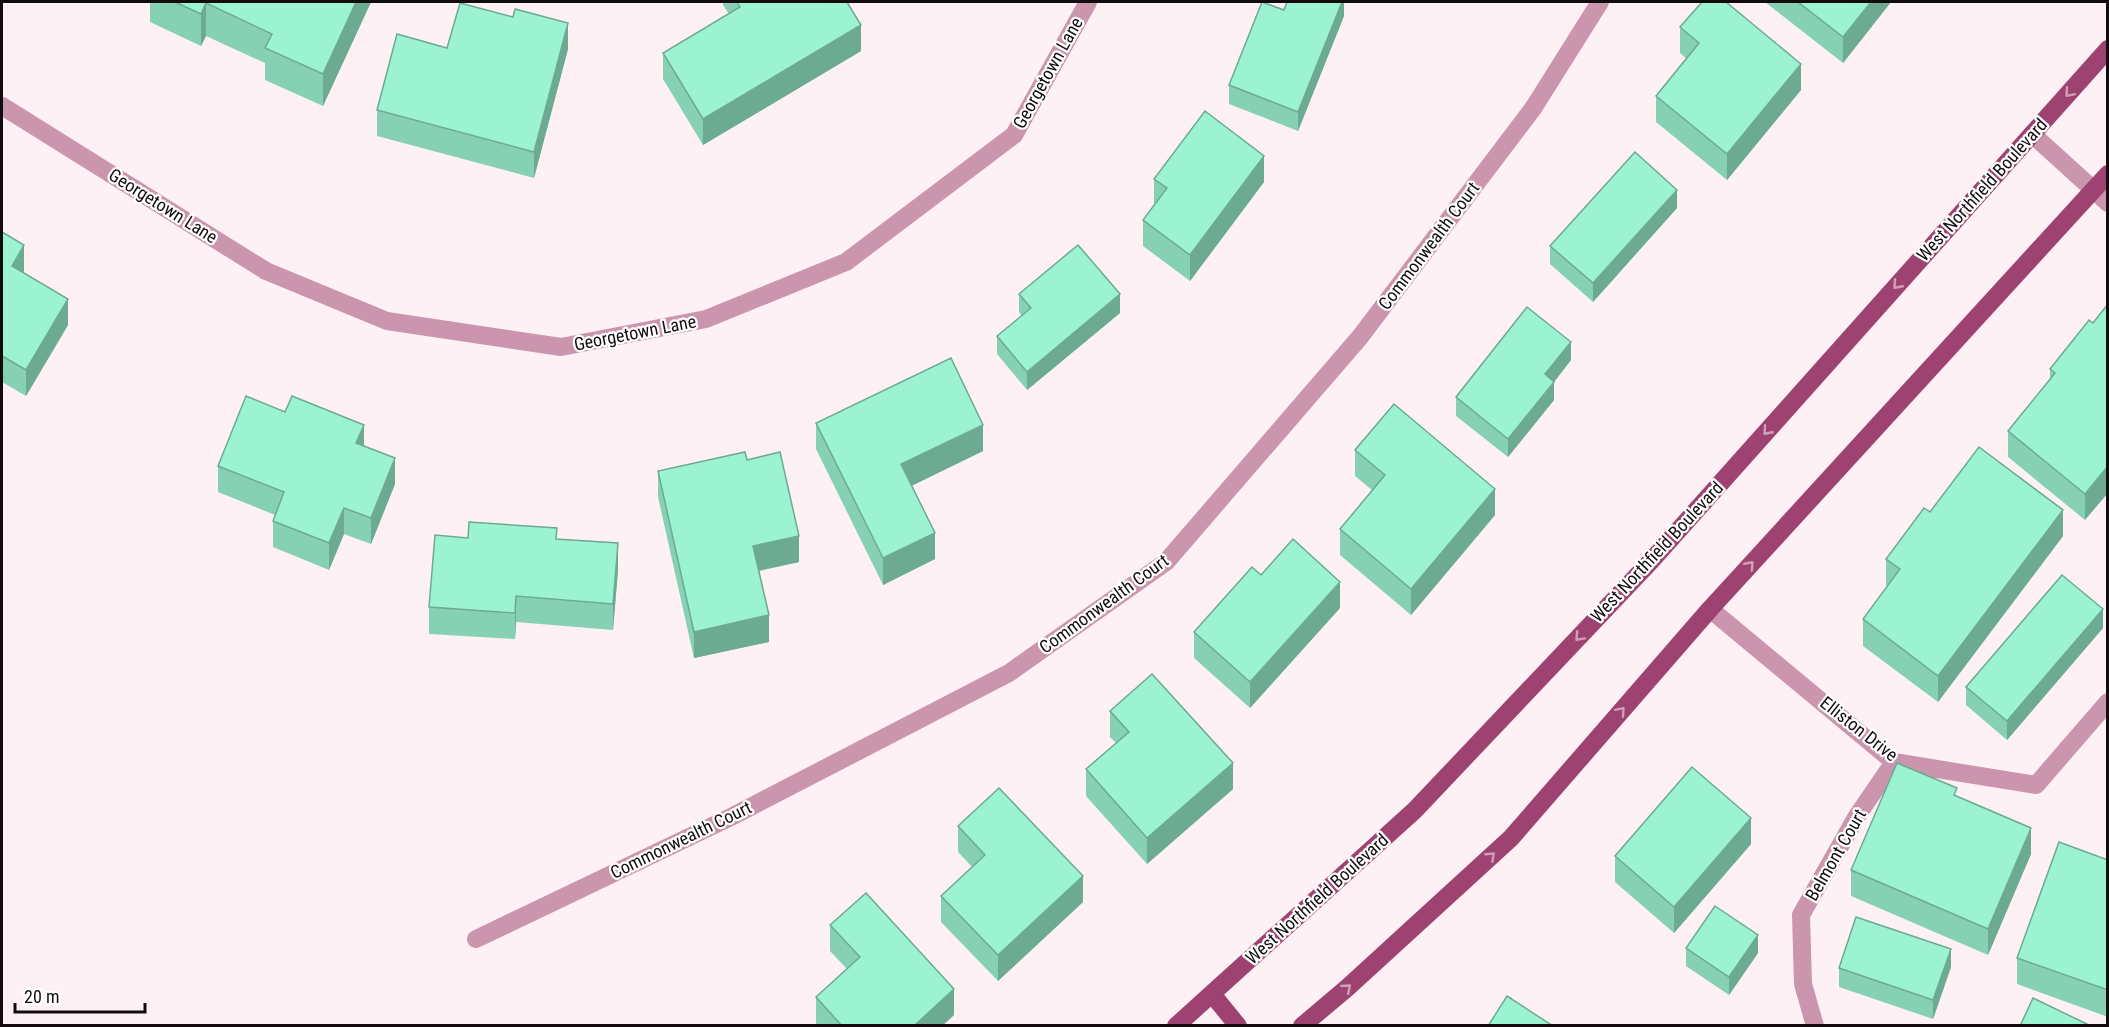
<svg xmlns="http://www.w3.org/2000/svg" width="2109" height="1027" viewBox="0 0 2109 1027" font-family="'Roboto Condensed',sans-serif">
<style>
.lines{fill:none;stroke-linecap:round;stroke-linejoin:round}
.minor{stroke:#ca95ad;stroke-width:18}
.major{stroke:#9e4271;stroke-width:18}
.wall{fill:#86d1b4}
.shaded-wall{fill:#6daa92}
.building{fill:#9cf3d1;stroke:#6daa92;stroke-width:1.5}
.oneway{stroke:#cea0b8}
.labels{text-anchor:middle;stroke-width:4.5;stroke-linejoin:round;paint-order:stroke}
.street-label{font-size:18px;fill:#120c0f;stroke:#fff}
</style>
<rect width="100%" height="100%" fill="#fef1f6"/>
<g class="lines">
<g class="minor">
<polyline points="2,106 266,271 387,321 561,347 706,319 846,262 1014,135 1088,2"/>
<polyline points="2032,134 2108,203"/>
<polyline points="1710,609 1894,762 2036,785 2108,702"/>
<polyline points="476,939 733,816 1009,673 1166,562 1360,337 1534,107 1600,2"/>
<polyline points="1815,1026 1803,984 1801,915 1857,816 1894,762"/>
</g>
<g class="major">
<polyline points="1212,994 1238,1026"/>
<polyline points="1176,1026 1415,810 1651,561 2108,49"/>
<polyline points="1302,1026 1347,988 1511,838 1710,609 2108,174"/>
</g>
</g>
<g class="wall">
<polygon points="150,2 371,2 323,106 265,80 265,63 206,36 201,46 150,22"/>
<polygon points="723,2 847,2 861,51 703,145 663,79 663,53 729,14 723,5"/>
<polygon points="1344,2 1344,16 1298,131 1229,104 1229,85 1284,10"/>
<polygon points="1765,2 1891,2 1843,63"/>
<polygon points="1680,27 1801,90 1727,180 1656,122 1656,96 1687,59 1680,53"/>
<polygon points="447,48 568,49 534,178 377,136 377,110"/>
<polygon points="1154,179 1264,182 1190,281 1143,246 1143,220 1154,205"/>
<polygon points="1677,208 1593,302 1550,264 1550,246"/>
<polygon points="2,232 24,271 23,273 68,325 26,396 2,382"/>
<polygon points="1019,294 1120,313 1027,390 997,354 997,336 1022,316 1019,312"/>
<polygon points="2089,320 2085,520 2008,457 2008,431 2050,379 2050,369"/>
<polygon points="1571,360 1554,382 1554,400 1508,457 1456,416 1456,397"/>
<polygon points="285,412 364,446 395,484 371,544 344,534 329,570 273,547 273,521 275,515 218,492 218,466"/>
<polygon points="816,423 983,451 911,486 935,559 883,585 816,449"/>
<polygon points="1355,450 1495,515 1411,615 1340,555 1340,529 1372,490 1355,476"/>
<polygon points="747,460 799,562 759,571 769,642 694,658 658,497 658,471"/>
<polygon points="1930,512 2063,536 1938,702 1863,646 1863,619 1888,586 1886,585 1886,559"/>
<polygon points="468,538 557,539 618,570 613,630 516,622 515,639 429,634 429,607"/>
<polygon points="1261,575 1340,608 1250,708 1194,658 1194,632"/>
<polygon points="2103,628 2007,740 1966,705 1966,687"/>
<polygon points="1110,711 1233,789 1147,864 1086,796 1086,769 1116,743 1110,737"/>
<polygon points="1957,796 2031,854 1988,955 1851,896 1851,870"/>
<polygon points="958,826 1083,902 998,981 941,922 941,896 972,867 958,852"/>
<polygon points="1751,844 1674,933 1615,882 1615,856"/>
<polygon points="2108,860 2108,1017 2017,984 2017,958"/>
<polygon points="830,925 954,1015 942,1026 818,1026 816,1023 816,997 847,969 830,951"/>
<polygon points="1686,948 1758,953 1729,995 1686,966"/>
<polygon points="1951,967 1933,1019 1839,987 1839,968"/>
</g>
<g class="shaded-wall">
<polygon points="356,2 371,2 323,106 323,74"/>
<polygon points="1342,2 1344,2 1344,16 1298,131 1298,112"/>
<polygon points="1871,2 1891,2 1843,63 1843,37"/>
<polygon points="206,3 206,36 201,46 201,14"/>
<polygon points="568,23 568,49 534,178 534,152"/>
<polygon points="861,25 861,51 703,145 703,119"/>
<polygon points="1801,64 1801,90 1727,180 1727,154"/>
<polygon points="1264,156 1264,182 1190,281 1190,255"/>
<polygon points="1677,190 1677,208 1593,302 1593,283"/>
<polygon points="24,245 24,271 12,293 12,266"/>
<polygon points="1120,294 1120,313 1027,390 1027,372"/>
<polygon points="68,299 68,325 26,396 26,370"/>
<polygon points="1571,342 1571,360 1554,382 1554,400 1508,457 1508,439 1545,374"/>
<polygon points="364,425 364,451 356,443"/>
<polygon points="983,425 983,451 901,491 901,464"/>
<polygon points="395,458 395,484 371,544 371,518"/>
<polygon points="2108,466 2108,493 2085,520 2085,494"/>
<polygon points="1495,489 1495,515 1411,615 1411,589"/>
<polygon points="344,508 344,534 329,570 329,543"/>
<polygon points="2063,510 2063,536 1938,702 1938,676"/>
<polygon points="935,533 935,559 883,585 883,558"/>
<polygon points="799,536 799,562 753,572 753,546"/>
<polygon points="618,543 618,570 613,630 613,604"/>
<polygon points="1340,582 1340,608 1250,708 1250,682"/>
<polygon points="516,596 516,622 515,639 515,613"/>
<polygon points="2103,609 2103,628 2007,740 2007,721"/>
<polygon points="769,615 769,642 694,658 694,632"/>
<polygon points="1233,763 1233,789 1147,864 1147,838"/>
<polygon points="1751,818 1751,844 1674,933 1674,907"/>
<polygon points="2031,828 2031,854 1988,955 1988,929"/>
<polygon points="1083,876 1083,902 998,981 998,955"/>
<polygon points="1758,935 1758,953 1729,995 1729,977"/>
<polygon points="1951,949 1951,967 1933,1019 1933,1000"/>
<polygon points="954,989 954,1015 942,1026 914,1026"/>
</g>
<g class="building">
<polygon points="175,2 356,2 323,74 265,48 272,34 206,3 201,14"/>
<polygon points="737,2 847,2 861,25 703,119 663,53 740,7"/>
<polygon points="1262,2 1284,10 1287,2 1342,2 1298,112 1229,85"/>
<polygon points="1702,2 1726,2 1801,64 1727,154 1656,96 1699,43 1680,27"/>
<polygon points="1798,2 1871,2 1843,37"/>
<polygon points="460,3 513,17 515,9 568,23 534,152 377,110 397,34 447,48"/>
<polygon points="1205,111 1264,156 1190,255 1143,220 1167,188 1154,179"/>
<polygon points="1635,152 1677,190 1593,283 1550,246"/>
<polygon points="2,232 24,245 12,266 68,299 26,370 2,356"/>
<polygon points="1078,245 1120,294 1027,372 997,336 1031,308 1019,294"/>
<polygon points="2108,304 2108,466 2085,494 2008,431 2055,373 2050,369 2089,320 2093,323"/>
<polygon points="1527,307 1571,342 1545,374 1554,382 1508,439 1456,397"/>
<polygon points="951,358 983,425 901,464 935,533 883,558 816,423"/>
<polygon points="246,396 285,412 292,396 364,425 356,443 395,458 371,518 344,508 329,543 273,521 284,492 218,466"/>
<polygon points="1394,404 1495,489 1411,589 1340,529 1385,475 1355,450"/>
<polygon points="1979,447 2063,510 1938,676 1863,619 1900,569 1886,559 1924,508 1930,512"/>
<polygon points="745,452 747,460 780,452 799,536 753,546 769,615 694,632 658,471"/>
<polygon points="469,522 557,528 556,539 618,543 613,604 516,596 515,613 429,607 435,535 468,538"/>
<polygon points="1293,539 1340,582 1250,682 1194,632 1252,567 1261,575"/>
<polygon points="2062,575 2103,609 2007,721 1966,687"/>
<polygon points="1152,674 1233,763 1147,838 1086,769 1129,732 1110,711"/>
<polygon points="1897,763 1957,788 1954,795 2031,828 1988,929 1851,870"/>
<polygon points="1692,767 1751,818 1674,907 1615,856"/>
<polygon points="999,788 1083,876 998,955 941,896 985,855 958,826"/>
<polygon points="2059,842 2108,860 2108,990 2017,958"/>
<polygon points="866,893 954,989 914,1026 842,1026 816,997 860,957 830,925"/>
<polygon points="1715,906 1758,935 1729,977 1686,948"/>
<polygon points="1856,917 1951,949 1933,1000 1839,968"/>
<polygon points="1507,996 1553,1026 1488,1026"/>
<polygon points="2033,998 2091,1026 2020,1026"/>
</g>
<defs><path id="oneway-chevron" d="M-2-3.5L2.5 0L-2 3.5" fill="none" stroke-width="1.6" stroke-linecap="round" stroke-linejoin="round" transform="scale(1.5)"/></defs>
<g class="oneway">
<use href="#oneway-chevron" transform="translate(2069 93) rotate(131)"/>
<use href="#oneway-chevron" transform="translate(1897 285) rotate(132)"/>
<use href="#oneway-chevron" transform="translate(1767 431) rotate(132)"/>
<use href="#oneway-chevron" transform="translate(1750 565) rotate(-48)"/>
<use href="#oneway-chevron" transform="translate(1579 637) rotate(133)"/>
<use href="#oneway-chevron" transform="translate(1621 711) rotate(-49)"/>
<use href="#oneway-chevron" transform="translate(1491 856) rotate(-43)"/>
<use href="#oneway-chevron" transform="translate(1347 988) rotate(-41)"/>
</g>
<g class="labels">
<g class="street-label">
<text transform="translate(1048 73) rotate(-61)" y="6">Georgetown Lane</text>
<text transform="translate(1982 190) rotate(-48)" y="6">West Northfield Boulevard</text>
<text transform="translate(163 206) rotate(32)" y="6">Georgetown Lane</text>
<text transform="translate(1429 246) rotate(-53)" y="6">Commonwealth Court</text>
<text transform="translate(635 333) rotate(-11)" y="6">Georgetown Lane</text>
<text transform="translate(1657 552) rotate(-47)" y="6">West Northfield Boulevard</text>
<text transform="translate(1104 604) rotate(-36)" y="6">Commonwealth Court</text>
<text transform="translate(1859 729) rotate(38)" y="6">Elliston Drive</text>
<text transform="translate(681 840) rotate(-26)" y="6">Commonwealth Court</text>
<text transform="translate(1836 855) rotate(-60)" y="6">Belmont Court</text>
<text transform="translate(1317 899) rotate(-42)" y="6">West Northfield Boulevard</text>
</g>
</g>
<rect width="2109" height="1027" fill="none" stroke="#120c0f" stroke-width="6"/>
<path d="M15 1003v9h130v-9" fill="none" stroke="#120c0f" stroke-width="3"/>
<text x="24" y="1003" font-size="18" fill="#120c0f" stroke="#ffffff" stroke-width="4.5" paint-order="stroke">20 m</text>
</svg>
